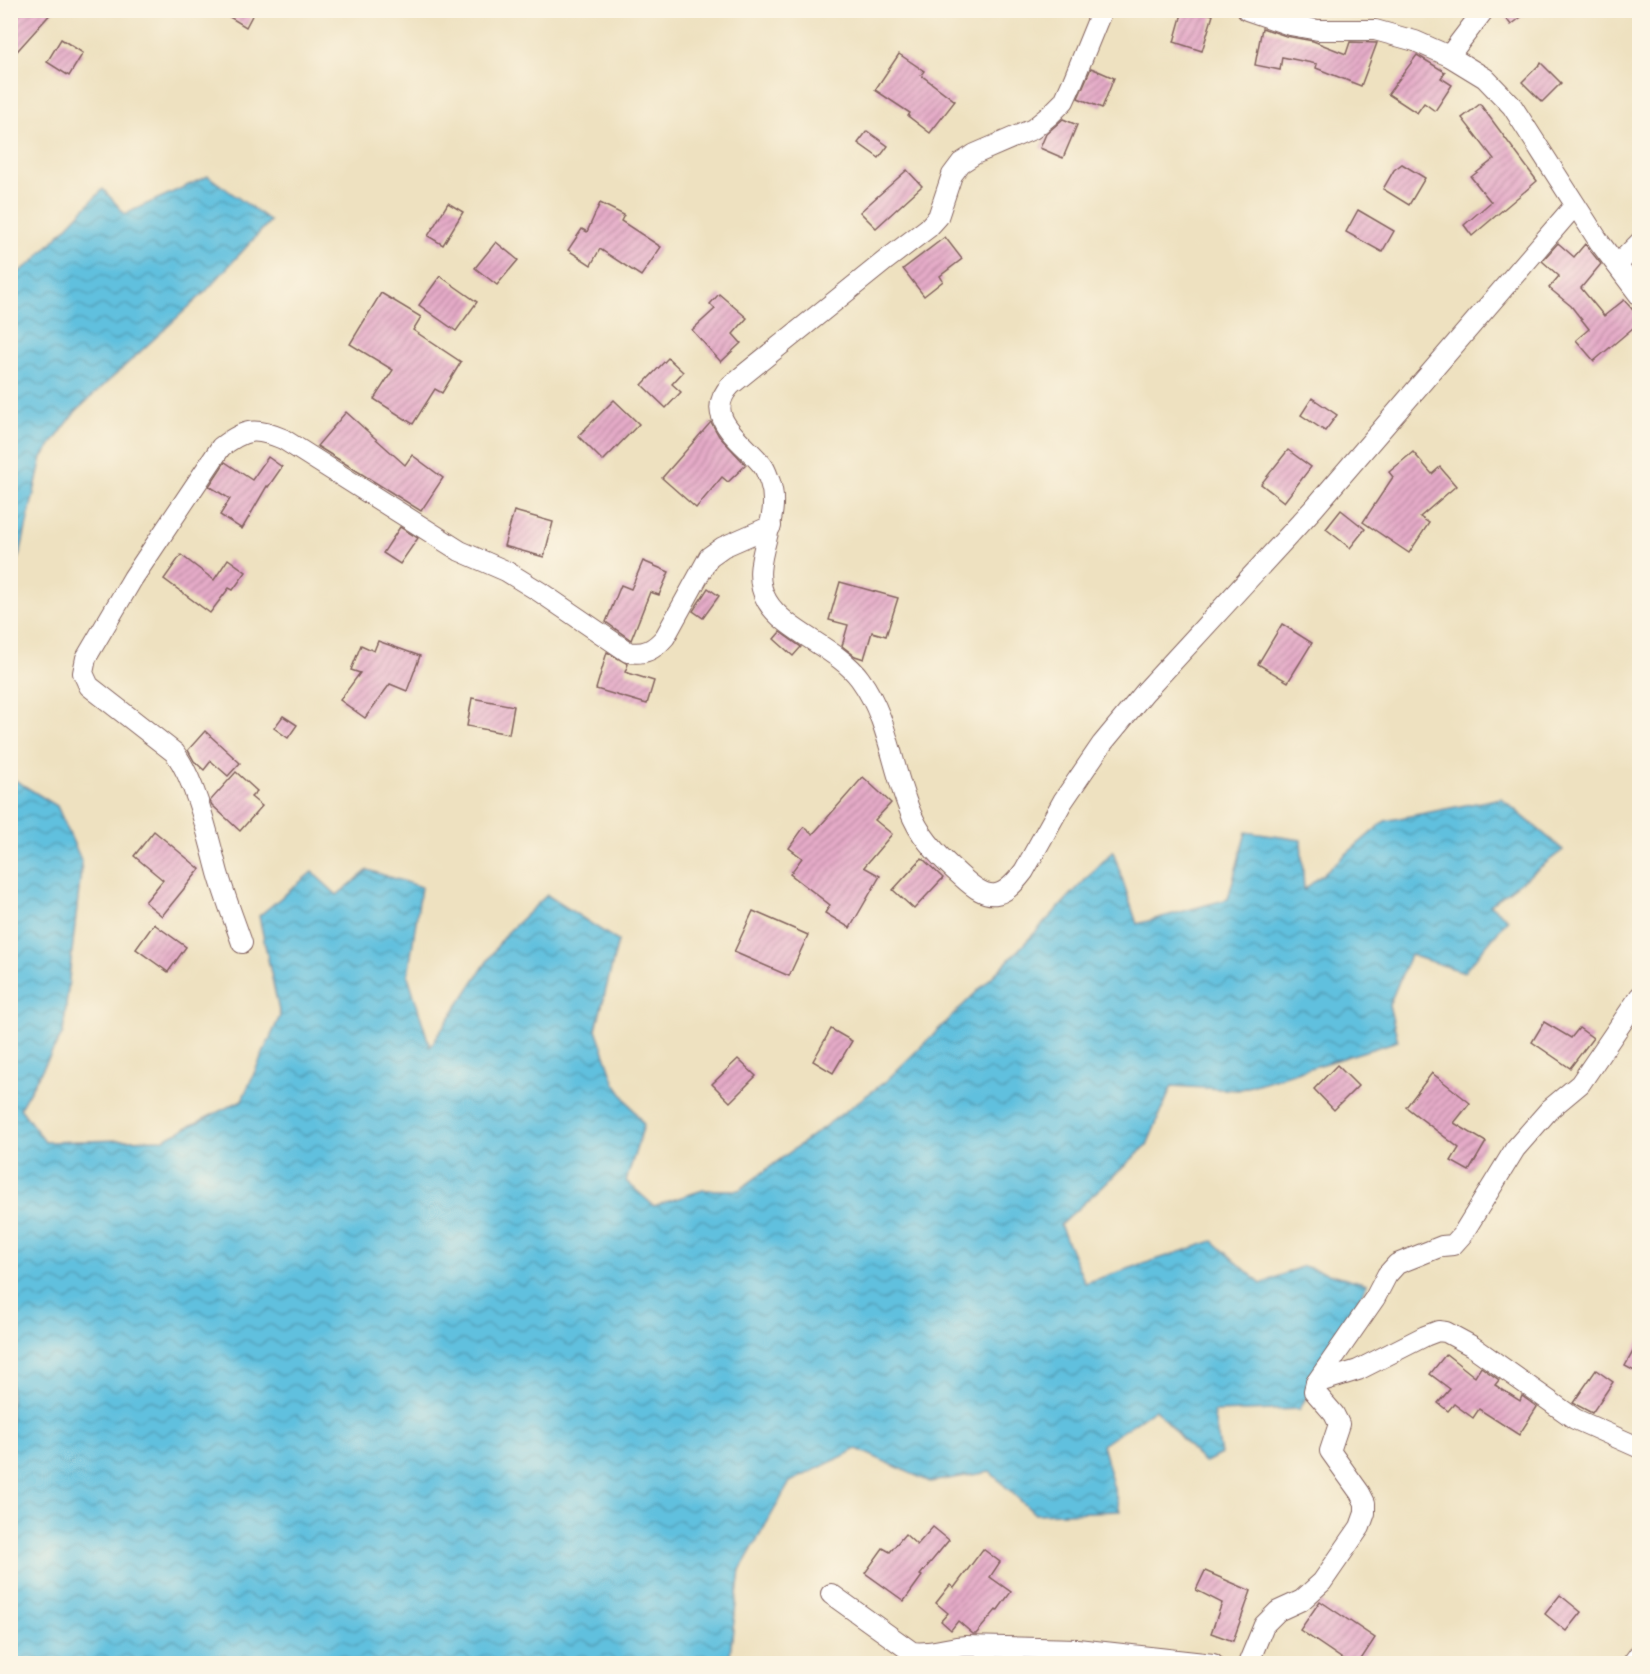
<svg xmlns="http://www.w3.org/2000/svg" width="1650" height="1674" viewBox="0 0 1650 1674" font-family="'IM FELL Great Primer',serif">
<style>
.water{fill:url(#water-waves);stroke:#557084;stroke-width:1.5}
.building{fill:url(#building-hatch)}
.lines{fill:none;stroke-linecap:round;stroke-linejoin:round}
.minor-casing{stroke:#83635f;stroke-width:22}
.minor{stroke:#fff;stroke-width:20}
</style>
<defs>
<pattern id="water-waves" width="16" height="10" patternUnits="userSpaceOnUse" patternTransform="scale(1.5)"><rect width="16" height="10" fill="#60c0de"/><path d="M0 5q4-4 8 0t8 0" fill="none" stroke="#519bb4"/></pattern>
<pattern id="building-hatch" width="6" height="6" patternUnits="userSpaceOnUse" patternTransform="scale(1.5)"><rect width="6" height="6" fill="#e5abc8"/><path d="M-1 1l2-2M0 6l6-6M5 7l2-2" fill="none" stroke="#bc8ba3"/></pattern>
</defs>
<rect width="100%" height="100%" fill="#fcf5e5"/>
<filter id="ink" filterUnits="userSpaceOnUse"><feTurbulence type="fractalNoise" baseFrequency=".0167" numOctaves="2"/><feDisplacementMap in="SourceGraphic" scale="12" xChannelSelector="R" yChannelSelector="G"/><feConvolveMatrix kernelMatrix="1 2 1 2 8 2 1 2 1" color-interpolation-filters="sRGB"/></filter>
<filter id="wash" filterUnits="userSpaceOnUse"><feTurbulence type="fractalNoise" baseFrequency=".008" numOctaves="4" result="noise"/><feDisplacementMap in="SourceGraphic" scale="24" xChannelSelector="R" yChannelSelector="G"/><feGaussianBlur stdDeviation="1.35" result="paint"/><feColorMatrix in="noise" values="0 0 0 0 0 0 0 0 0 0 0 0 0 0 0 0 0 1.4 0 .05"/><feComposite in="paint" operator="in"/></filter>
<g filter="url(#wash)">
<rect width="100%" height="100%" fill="#eee1c0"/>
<g class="water">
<polygon points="208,176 270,221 206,291 76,411 42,457 21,550 11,577 11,278 34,261 103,189 125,214"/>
<polygon points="10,777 57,806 82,862 63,1033 20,1108 45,1142 164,1139 242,1100 280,1016 259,916 312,872 337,895 368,870 421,887 408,976 430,1047 504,936 547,895 618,941 596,1029 615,1084 644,1125 626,1181 654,1206 703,1190 739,1190 886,1081 1001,968 1113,851 1137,924 1228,899 1246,832 1301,840 1304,890 1385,821 1501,798 1563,850 1490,905 1508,919 1464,972 1410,955 1389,1005 1398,1041 1238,1090 1172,1086 1147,1145 1060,1225 1085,1283 1213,1241 1261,1284 1303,1266 1367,1284 1300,1409 1213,1412 1221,1454 1204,1463 1155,1409 1102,1445 1120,1511 1035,1514 990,1472 930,1482 857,1449 790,1482 740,1570 729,1663 11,1664"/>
</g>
<g id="blocks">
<g class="building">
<polygon points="10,10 54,10 10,59"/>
<polygon points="218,10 255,10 246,27"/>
<polygon points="1183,10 1197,10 1213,15 1202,51 1174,42"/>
<polygon points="1500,10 1530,10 1511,25"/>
<polygon points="1262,28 1286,36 1313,41 1346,54 1350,42 1377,43 1361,86 1316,68 1317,64 1282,57 1280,70 1255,65"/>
<polygon points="61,39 83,53 69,76 47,62"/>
<polygon points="899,54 924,71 921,75 955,101 930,133 908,116 910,113 875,90"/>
<polygon points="1417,55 1445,72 1441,78 1452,85 1435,111 1424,103 1417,113 1388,94"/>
<polygon points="1541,63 1561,83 1542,102 1522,82"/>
<polygon points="1091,68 1114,78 1102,108 1078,98"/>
<polygon points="1480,104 1537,181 1472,236 1464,225 1491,202 1471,177 1494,159 1462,118"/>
<polygon points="1063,119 1077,125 1063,158 1040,148 1046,134"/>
<polygon points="867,131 888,146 879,158 858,143"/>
<polygon points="1402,164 1425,178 1409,205 1383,189 1394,170"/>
<polygon points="907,170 922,186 876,228 860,212"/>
<polygon points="448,203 463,212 443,245 428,236"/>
<polygon points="600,203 624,215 621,221 661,247 641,276 600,249 591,265 568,250 582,229 587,232"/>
<polygon points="1358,210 1394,231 1382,252 1346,232"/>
<polygon points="945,237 962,259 940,276 943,281 924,296 903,269"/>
<polygon points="496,242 518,260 497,285 475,268"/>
<polygon points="1558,243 1574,257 1585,244 1601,264 1581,288 1604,316 1624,300 1640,318 1640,322 1594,361 1576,340 1589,329 1571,306 1549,288 1559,276 1542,261"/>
<polygon points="440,276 477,302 456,331 419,305"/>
<polygon points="381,293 421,317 413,330 461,362 442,393 435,389 413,424 374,399 393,370 350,344"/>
<polygon points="719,294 747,318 733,334 741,343 721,362 692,330 715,309 710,304"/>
<polygon points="668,358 683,372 672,384 681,392 666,408 642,385"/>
<polygon points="1312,398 1337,415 1325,431 1301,415"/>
<polygon points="614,400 639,424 603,461 578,436"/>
<polygon points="346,412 405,465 412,455 443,478 421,511 317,446"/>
<polygon points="711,422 719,436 746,465 728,482 722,477 696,508 662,478"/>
<polygon points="1288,450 1311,467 1284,502 1261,484"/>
<polygon points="1413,452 1432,474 1440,467 1456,486 1420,517 1429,523 1409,553 1363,522 1393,477 1389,472"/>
<polygon points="268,457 282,467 268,487 267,486 242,529 220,515 230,499 209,486 225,462 252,480"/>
<polygon points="1341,510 1365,529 1350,548 1326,529"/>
<polygon points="514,511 553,522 544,557 504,546"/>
<polygon points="400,527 418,538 400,564 383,553"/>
<polygon points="181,555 214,580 228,559 246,572 233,590 229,588 210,613 164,579"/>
<polygon points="643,561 669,572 659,595 650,592 631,640 606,622 621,585 631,589"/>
<polygon points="840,582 898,598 886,636 872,632 864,659 855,656 842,646 848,625 829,620"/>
<polygon points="708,588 719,596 703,618 693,611"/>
<polygon points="1282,624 1312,643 1288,682 1258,664"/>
<polygon points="780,632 801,647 793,656 774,639"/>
<polygon points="378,641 420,656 407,691 390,684 365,718 340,700 360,673 351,670 361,645 374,651"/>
<polygon points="607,652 628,664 625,672 654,681 647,704 596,689"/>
<polygon points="472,698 514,706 509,734 467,726"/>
<polygon points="283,716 297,725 288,738 274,728"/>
<polygon points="205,731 240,763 228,776 211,761 204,770 194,761 188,750"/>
<polygon points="236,772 257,791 251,797 262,806 240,831 212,805 210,801"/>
<polygon points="863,777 891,803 875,820 892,834 864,867 880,876 850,928 825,913 830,905 790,874 802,858 789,848 804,827 813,834"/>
<polygon points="154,831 200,869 162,916 145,902 163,880 134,856"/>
<polygon points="922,858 943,878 914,909 893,890"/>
<polygon points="753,911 808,935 789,976 734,952"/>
<polygon points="154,924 186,947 168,972 136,949"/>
<polygon points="1544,1022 1571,1038 1579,1028 1593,1038 1570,1068 1532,1042"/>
<polygon points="831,1029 852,1041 833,1073 813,1061"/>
<polygon points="738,1059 756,1076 730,1102 712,1084"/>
<polygon points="1337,1065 1358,1086 1334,1110 1314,1089"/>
<polygon points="1432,1073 1470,1103 1454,1123 1486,1142 1469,1171 1451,1161 1459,1148 1406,1107"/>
<polygon points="1640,1339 1640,1374 1625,1366"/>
<polygon points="1446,1354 1475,1377 1481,1367 1499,1380 1495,1385 1520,1401 1522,1396 1537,1407 1519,1435 1479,1409 1473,1418 1454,1404 1448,1411 1438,1403 1450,1389 1430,1374"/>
<polygon points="1596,1370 1613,1382 1592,1413 1573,1403"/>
<polygon points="933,1527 949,1540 920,1575 922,1576 904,1601 865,1573 883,1548 890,1552 905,1534 917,1545"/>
<polygon points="983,1549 1000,1562 990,1577 1011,1592 997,1611 996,1610 976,1634 973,1634 958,1621 951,1630 941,1621 948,1613 936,1603 950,1585 954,1588"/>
<polygon points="1205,1571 1251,1591 1233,1641 1211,1633 1222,1603 1196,1590"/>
<polygon points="1560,1595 1581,1612 1566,1631 1545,1614"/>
<polygon points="1320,1601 1375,1638 1358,1664 1350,1664 1300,1630"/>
</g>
</g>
</g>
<g filter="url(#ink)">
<use href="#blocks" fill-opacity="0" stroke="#83635f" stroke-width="1.5"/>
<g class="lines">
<defs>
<g id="minor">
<path d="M1102,10L1073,81L1064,101L1050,115L1033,129L975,154L961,163L952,175L938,217L928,228L886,260L731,385C700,418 744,441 763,466C766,470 768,477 770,482C784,523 745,562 767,601C784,631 838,648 860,679C890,720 892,773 913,818C924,842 943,860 962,877C989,902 1002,900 1024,871L1063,801L1102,744L1145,692L1314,508L1575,205"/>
<polyline points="1247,10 1290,25 1318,30 1375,30 1415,41 1449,56 1485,78 1512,106 1600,243 1640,296"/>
<polyline points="1449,56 1484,10"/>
<polyline points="1617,265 1640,242"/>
<path d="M242,943C234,920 225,897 218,873C208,836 197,784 175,753L89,686L83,673L86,658L133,578L221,447C245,429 255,427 283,439L460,551L506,571L540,592L628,652C644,655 654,650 665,637L709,557L723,547L771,526"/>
<polyline points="1316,1383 1358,1370 1425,1336 1438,1331 1446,1332 1472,1346 1575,1419 1640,1448"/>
<path d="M831,1594L912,1652C931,1655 947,1647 966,1646L1077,1649L1213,1664"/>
<polyline points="1248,1664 1264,1625 1278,1611 1302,1600 1322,1582 1360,1527 1365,1513 1365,1503 1360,1493 1330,1451 1339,1424 1334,1414 1314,1391 1316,1383 1375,1298 1387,1275 1397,1264 1442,1246 1453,1245 1462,1235 1515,1149 1550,1109 1580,1084 1640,996"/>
<polyline points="1632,1664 1640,1653"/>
</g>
</defs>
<use href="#minor" class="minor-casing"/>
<use href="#minor" class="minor"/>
</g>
</g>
<rect width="1650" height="1674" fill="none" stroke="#fcf5e5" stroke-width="36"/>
</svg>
